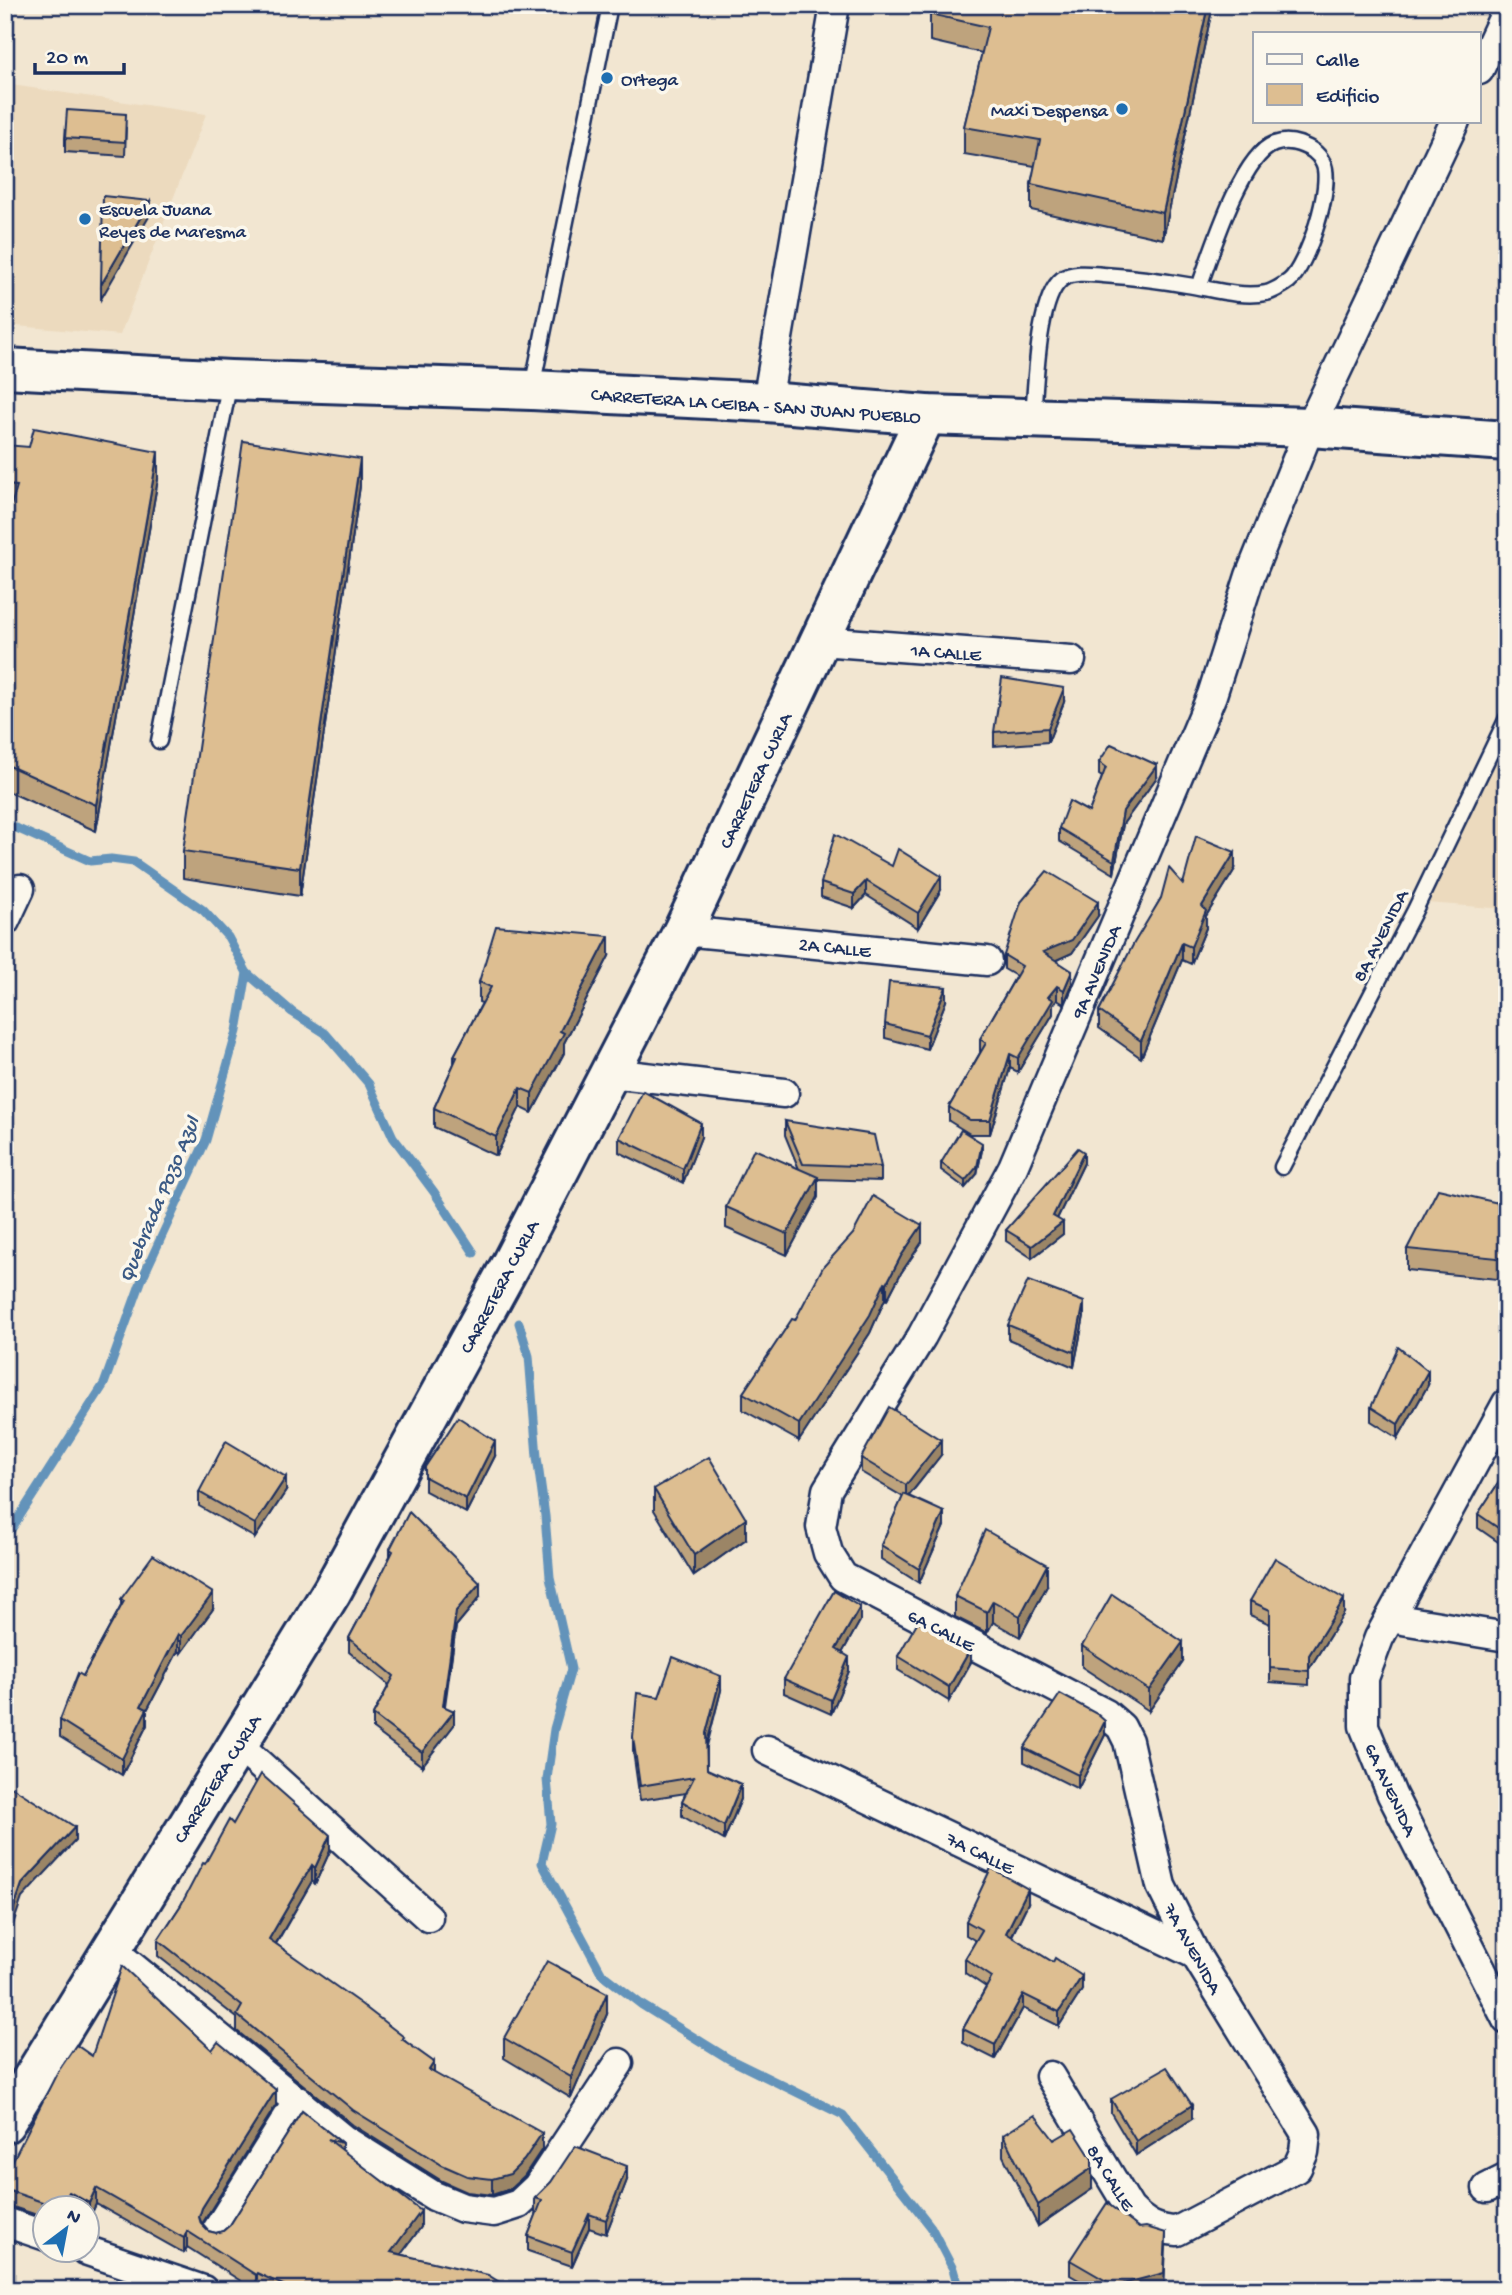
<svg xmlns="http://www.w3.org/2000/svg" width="1512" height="2295" viewBox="0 0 1512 2295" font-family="'Gochi Hand',sans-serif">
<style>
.built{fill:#ecdabe}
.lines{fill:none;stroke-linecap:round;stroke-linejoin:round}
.stream{stroke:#6493ba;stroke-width:9}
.lane-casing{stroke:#1b2f5e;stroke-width:19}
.street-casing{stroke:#1b2f5e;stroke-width:33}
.secondary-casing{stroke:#1b2f5e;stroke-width:44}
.primary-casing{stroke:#1b2f5e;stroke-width:44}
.lane{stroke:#fbf7ec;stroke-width:14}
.street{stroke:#fbf7ec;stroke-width:28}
.secondary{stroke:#fbf7ec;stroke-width:38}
.primary{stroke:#fbf7ec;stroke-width:38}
.wall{fill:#bea37d;stroke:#1b2f5e;stroke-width:2}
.shaded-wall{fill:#9b8566;stroke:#1b2f5e;stroke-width:2}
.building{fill:#ddbe91;stroke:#1b2f5e;stroke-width:2}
.poi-dot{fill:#1f6fb2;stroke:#fbf7ec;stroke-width:2.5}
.labels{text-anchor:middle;stroke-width:7;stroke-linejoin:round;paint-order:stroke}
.poi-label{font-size:19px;fill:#1b2f5e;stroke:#fbf7ec;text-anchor:start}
.street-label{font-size:19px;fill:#1b2f5e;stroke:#fbf7ec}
.water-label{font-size:21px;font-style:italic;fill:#3a5984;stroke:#fbf7ec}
</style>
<rect width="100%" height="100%" fill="#f2e6d1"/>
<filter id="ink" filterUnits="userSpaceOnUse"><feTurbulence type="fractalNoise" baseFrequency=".0143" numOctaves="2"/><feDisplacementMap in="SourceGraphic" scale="14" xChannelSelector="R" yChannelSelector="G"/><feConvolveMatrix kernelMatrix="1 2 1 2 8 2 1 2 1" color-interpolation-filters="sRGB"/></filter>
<g filter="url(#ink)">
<g class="built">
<polygon points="5,84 206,114 120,335 5,325"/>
<polygon points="1507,730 1507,909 1427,903"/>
</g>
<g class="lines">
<g class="stream">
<polyline points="5,823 90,861 111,859 134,862 203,910 228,937 247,973 237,1031 206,1140 142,1279 104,1384 5,1539"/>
<polyline points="247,973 292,1012 325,1033 369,1084 393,1137 434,1192 474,1253"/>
<polyline points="519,1323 529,1356 537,1457 545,1516 550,1577 571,1669 554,1729 547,1779 551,1824 542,1863 602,1974 642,2005 729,2059 843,2115 931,2227 953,2269 959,2290"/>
</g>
<defs>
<g id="lane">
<polyline points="532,388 610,5"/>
<path d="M1033,416C1036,385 1037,298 1062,279C1073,271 1091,274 1103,275C1132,277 1159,280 1187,285C1212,289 1241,298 1266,293C1272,292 1284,285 1289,281C1307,266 1334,184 1323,163C1318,152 1310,148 1299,144C1291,141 1282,141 1274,144C1241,156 1211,254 1199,287"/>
<polyline points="159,741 230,381"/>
<polyline points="1282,1167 1415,910 1507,718"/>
</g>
<g id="street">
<polyline points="1479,70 1507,10"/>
<polyline points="767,402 835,5"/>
<polyline points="820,641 1071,660"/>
<polyline points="5,921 20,889"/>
<polyline points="683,931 987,961"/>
<polyline points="610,1073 784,1093"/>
<polyline points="1507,1403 1379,1638 1364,1678 1364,1726 1392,1795 1507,2020"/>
<polyline points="1390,1618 1507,1637"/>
<polyline points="237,1744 428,1917"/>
<polyline points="767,1750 1195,1954"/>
<polyline points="111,1949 343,2139 434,2196 463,2208 494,2212 519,2204 537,2187 619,2063"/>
<path d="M1050,2076L1130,2209C1145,2224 1156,2230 1177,2231L1297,2168L1304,2152L1306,2134L1195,1954L1161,1886L1128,1741L1121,1727L1106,1714L843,1577L828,1553L821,1527L827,1490L922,1336L1013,1167L1212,695L1250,576L1310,427L1455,121"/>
<polyline points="1487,2188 1507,2178"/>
<polyline points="5,2222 46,2236"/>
<polyline points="216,2232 298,2101"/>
<polyline points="85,2250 203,2290"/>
</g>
<polyline id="secondary" points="5,2123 332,1591 512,1262 683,931 926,415"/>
<polyline id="primary" points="5,368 230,380 532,390 767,402 926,415 1310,427 1507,441"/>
</defs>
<use href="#lane" class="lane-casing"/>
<use href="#street" class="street-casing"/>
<use href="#secondary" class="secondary-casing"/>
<use href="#primary" class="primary-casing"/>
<use href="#lane" class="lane"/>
<use href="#street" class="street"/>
<use href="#secondary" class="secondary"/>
<use href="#primary" class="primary"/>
</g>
<g class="wall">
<polygon points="1213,5 1163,239 1031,210 1031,184 1035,166 964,154 964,127 982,53 930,41 930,14"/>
<polygon points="126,128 125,156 65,152 65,138"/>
<polygon points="5,445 158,479 96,831 5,790 5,526 9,512 5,512"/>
<polygon points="360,486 300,896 183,878 183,851"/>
<polygon points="1064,702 1048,742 994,746 994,732"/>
<polygon points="1099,762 1157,777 1123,824 1114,874 1059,841 1059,828 1089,812 1102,777 1099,775"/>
<polygon points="892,866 941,890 918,928 866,895 854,908 821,897 821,883"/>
<polygon points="1235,869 1206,916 1206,928 1191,964 1182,960 1141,1058 1099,1028 1099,1011 1161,898 1183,884"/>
<polygon points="1098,916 1072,953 1056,961 1072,985 1064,1004 1057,1000 1053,1005 1053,1014 1018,1072 1010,1068 990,1134 970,1134 949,1121 949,1107 980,1053 980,1039 1016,976 1004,969 1004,955"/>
<polygon points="609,956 564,1043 564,1053 532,1113 520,1107 496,1156 434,1127 434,1108 454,1064 454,1056 482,1003 479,1002 479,982"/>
<polygon points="946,1001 927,1049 885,1038 885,1024"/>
<polygon points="785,1121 881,1167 881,1181 818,1179 818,1197 787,1255 726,1228 726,1207 799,1169 785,1135"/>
<polygon points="701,1137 683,1183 619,1152 619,1138"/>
<polygon points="982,1150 977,1174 965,1188 941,1170 941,1163"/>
<polygon points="1084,1163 1057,1219 1063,1234 1032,1258 1006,1241 1006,1230"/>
<polygon points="1507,1205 1507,1280 1407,1270 1407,1249"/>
<polygon points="922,1242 901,1273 887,1300 885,1299 870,1333 799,1441 743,1410 743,1393 795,1320"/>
<polygon points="1084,1316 1074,1367 1008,1339 1008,1325"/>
<polygon points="1428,1385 1398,1438 1371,1421 1371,1407"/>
<polygon points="941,1455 909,1496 944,1526 919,1583 881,1559 881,1545 903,1497 861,1472 861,1458"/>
<polygon points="495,1456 466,1513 425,1491 425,1467"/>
<polygon points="1507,1470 1507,1548 1478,1528 1478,1514"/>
<polygon points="654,1489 746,1539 694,1576 654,1510"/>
<polygon points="286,1491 255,1538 199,1506 199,1492"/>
<polygon points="390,1549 480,1597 456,1626 444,1707 454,1725 422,1766 373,1729 373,1715 389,1685 349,1652 349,1638 366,1606 390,1556"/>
<polygon points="1047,1586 1020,1637 993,1622 987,1633 955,1617 955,1596"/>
<polygon points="121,1599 213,1609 181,1653 178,1651 147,1710 147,1725 122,1775 60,1737 60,1720 83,1676 121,1606"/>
<polygon points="1250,1601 1344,1613 1309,1669 1309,1685 1270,1682 1270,1624 1250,1615"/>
<polygon points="860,1621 842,1653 849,1671 831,1714 784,1693 784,1679"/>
<polygon points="1082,1646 1183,1662 1149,1711 1082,1667"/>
<polygon points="898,1656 971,1662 949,1701 898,1670"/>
<polygon points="721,1690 707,1746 707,1769 741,1799 724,1840 682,1816 682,1801 686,1793 640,1800 633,1751 633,1737 659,1697"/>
<polygon points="1105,1735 1078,1789 1024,1762 1024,1748"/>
<polygon points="233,1824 330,1851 315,1884 312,1881 276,1944 404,2040 434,2073 542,2149 524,2176 510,2189 492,2195 467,2192 442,2181 353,2125 237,2031 237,2018 158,1956 158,1940 181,1905"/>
<polygon points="1028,1903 1012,1936 1082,1990 1059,2026 1023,2008 995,2059 963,2043 963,2029 986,1987 965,1973 965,1959 976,1941 966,1935 966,1921"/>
<polygon points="607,2014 571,2098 504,2058 504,2038"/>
<polygon points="212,2050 276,2105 202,2224 208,2231 216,2233 223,2231 230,2225 302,2111 342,2143 342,2150 421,2227 401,2254 512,2290 260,2290 257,2288 255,2290 187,2247 184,2253 96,2204 89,2219 88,2218 88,2208 46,2208 46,2218 10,2206 5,2206 5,2166 9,2168 92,2056"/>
<polygon points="1111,2099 1192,2119 1136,2155 1111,2113"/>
<polygon points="1003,2135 1092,2189 1038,2226 1003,2156"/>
<polygon points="627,2180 606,2234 589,2228 572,2266 528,2251 528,2236 537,2213 535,2212 535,2198"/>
<polygon points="1139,2228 1166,2247 1164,2288 1156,2290 1096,2290 1070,2275 1070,2260"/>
</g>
<g class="shaded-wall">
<polygon points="1208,5 1213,5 1163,239 1163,213"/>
<polygon points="150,201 150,215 101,299 101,285"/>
<polygon points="158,452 158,479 96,831 96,805"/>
<polygon points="360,459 360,486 300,896 300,868"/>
<polygon points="1064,688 1064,702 1048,742 1048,728"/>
<polygon points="1157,765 1157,777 1123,824 1114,874 1114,861 1123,811"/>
<polygon points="1235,852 1235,869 1206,916 1206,928 1191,964 1191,947 1202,906"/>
<polygon points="941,876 941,890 918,928 918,913"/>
<polygon points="866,881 866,895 854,908 854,894"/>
<polygon points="1098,902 1098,916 1072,953 1043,966 1043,952"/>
<polygon points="609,936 609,956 564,1043 564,1053 532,1113 532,1093 560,1031"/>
<polygon points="1182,943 1182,960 1141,1058 1141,1041"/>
<polygon points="1072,971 1072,985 1064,1004 1064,990"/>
<polygon points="1057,986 1057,1000 1053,1005 1053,1014 1018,1072 1018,1058 1048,997"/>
<polygon points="946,987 946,1001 927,1049 927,1035"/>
<polygon points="1010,1054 1010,1068 990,1134 990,1120"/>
<polygon points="520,1088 520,1107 496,1156 496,1137"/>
<polygon points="701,1123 701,1137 683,1183 683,1169"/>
<polygon points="982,1143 982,1150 977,1174 965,1188 965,1181"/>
<polygon points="1084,1152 1084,1163 1053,1227 1053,1216"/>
<polygon points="818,1177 818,1197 787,1255 787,1234"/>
<polygon points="1063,1222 1063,1234 1032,1258 1032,1246"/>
<polygon points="922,1225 922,1242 901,1273 887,1300 887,1283 901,1256"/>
<polygon points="885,1282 885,1299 870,1333 799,1441 799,1424"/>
<polygon points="1084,1302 1084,1316 1074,1367 1074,1352"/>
<polygon points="1428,1371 1428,1385 1398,1438 1398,1424"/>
<polygon points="941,1440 941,1455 906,1499 906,1485"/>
<polygon points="495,1441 495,1456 466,1513 466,1499"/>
<polygon points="286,1477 286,1491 255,1538 255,1524"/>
<polygon points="944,1512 944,1526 919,1583 919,1569"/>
<polygon points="746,1519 746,1539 694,1576 694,1555"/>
<polygon points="1047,1565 1047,1586 1020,1637 1020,1616"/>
<polygon points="480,1583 480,1597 456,1626 443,1720 443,1706 456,1611"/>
<polygon points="213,1593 213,1609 181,1653 181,1636"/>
<polygon points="1344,1599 1344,1613 1309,1669 1309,1685 1309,1655"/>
<polygon points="993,1601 993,1622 987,1633 987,1612"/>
<polygon points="860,1607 860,1621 836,1664 836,1649"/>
<polygon points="178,1634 178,1651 147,1710 147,1725 122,1775 122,1759 141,1706"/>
<polygon points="1183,1642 1183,1662 1149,1711 1149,1690"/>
<polygon points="971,1648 971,1662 949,1701 949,1687"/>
<polygon points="849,1657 849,1671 831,1714 831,1700"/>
<polygon points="721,1676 721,1690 706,1747 706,1733"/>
<polygon points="454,1711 454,1725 422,1766 422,1752"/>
<polygon points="1105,1721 1105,1735 1078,1789 1078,1775"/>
<polygon points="741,1784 741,1799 724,1840 724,1826"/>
<polygon points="75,1827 75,1841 22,1898 6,1945 6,1931 22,1884"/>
<polygon points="330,1835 330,1851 315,1884 315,1868"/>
<polygon points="312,1865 312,1881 269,1955 269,1939"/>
<polygon points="1028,1889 1028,1903 1006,1947 1006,1933"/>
<polygon points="1082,1976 1082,1990 1059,2026 1059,2012"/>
<polygon points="607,1993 607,2014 571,2098 571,2077"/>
<polygon points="1023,1994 1023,2008 995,2059 995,2045"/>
<polygon points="434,2062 434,2077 429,2070"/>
<polygon points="276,2090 276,2105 202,2224 199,2217 202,2208"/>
<polygon points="1192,2105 1192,2119 1136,2155 1136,2141"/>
<polygon points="542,2133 542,2149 524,2176 510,2189 492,2195 492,2179"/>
<polygon points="627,2166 627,2180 606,2234 606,2220"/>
<polygon points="1092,2168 1092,2189 1038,2226 1038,2205"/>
<polygon points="96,2188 96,2204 89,2219 89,2203"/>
<polygon points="69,2192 69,2207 62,2208"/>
<polygon points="421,2211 421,2227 391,2268 391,2252"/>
<polygon points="589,2214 589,2228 572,2266 572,2252"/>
<polygon points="187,2231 187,2247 184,2253 184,2238"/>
<polygon points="1166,2233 1164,2288 1156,2290 1115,2290 1115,2286"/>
<polygon points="257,2273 257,2288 256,2290 256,2275"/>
</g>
<g class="building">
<polygon points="932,5 1208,5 1163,213 1031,184 1040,140 964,127 988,27 930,14"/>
<polygon points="67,110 126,114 125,142 65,138"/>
<polygon points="103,196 150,201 101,285"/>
<polygon points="34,428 158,452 96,805 5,764 5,526 17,486 5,485 5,445 29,447"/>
<polygon points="243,441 360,459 300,868 183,851"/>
<polygon points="1002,678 1064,688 1048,728 994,732"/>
<polygon points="1111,744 1157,765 1123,811 1114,861 1059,828 1069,801 1089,812 1106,767 1099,762"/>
<polygon points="835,834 892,866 898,849 941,876 918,913 866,881 854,894 821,883"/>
<polygon points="1196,836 1235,852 1202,906 1206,911 1191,947 1182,943 1141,1041 1099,1011 1134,943 1161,898 1169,868 1183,884"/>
<polygon points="1047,871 1098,902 1072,940 1043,952 1072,971 1064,990 1057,986 1048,997 1053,1000 1018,1058 1010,1054 990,1120 970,1120 949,1107 986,1043 980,1039 1022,966 1004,955 1021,902"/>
<polygon points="496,926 609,936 560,1031 564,1033 532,1093 520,1088 496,1137 434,1108 457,1057 454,1056 491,987 479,982"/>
<polygon points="889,982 946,987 927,1035 885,1024"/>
<polygon points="643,1091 701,1123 683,1169 619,1138"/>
<polygon points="785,1121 874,1135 881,1167 803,1164"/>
<polygon points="961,1130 982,1143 977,1167 965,1181 941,1163"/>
<polygon points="1078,1148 1084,1152 1053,1216 1063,1222 1032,1246 1006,1230"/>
<polygon points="754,1149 818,1177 787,1234 726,1207"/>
<polygon points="1438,1189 1507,1205 1507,1259 1407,1249"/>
<polygon points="873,1196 922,1225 901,1256 887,1283 885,1282 870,1315 799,1424 743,1393 792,1319 795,1320 823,1267 853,1234"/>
<polygon points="1028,1281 1084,1302 1074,1352 1008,1325"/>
<polygon points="1398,1347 1428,1371 1398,1424 1371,1407"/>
<polygon points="889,1407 941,1440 906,1485 861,1458"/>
<polygon points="458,1417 495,1441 466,1499 425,1477 425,1467"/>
<polygon points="226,1441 286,1477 255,1524 199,1492"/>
<polygon points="709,1457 746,1519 694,1555 654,1489"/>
<polygon points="1507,1470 1507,1534 1478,1514"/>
<polygon points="904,1494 944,1512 919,1569 881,1545"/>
<polygon points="409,1512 480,1583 456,1611 443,1706 454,1711 422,1752 373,1715 394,1676 349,1638 366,1606 393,1551 390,1549"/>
<polygon points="985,1530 1047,1565 1020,1616 993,1601 987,1612 955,1596"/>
<polygon points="153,1555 213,1593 181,1636 178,1634 141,1706 147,1709 122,1759 60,1720 78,1673 83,1676 124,1601 121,1599"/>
<polygon points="1275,1558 1344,1599 1309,1655 1309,1671 1270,1668 1270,1610 1250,1601"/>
<polygon points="834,1591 860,1607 836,1649 849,1657 831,1700 784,1679"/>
<polygon points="1112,1594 1183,1642 1149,1690 1082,1646"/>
<polygon points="918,1621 971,1648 949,1687 898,1656"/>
<polygon points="673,1657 721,1676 706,1733 707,1769 741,1784 724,1826 682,1801 694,1777 640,1786 633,1737 637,1693 659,1697"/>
<polygon points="1060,1694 1097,1714 1105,1721 1078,1775 1024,1748"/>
<polygon points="261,1774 330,1835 315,1868 312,1865 269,1939 361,2004 404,2037 402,2039 434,2062 429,2070 542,2133 524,2160 510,2174 492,2179 467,2176 442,2165 353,2110 237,2015 242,2006 158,1940 181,1905 203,1863 205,1864 229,1820 233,1824"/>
<polygon points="12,1787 75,1827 22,1884 6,1931 5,1800"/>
<polygon points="991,1868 1028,1889 1006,1933 1053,1962 1055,1958 1082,1976 1059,2012 1023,1994 995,2045 963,2029 992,1977 965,1959 982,1930 966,1921"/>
<polygon points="547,1961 607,1993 571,2077 504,2038"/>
<polygon points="122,1966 212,2050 218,2042 276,2090 202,2208 199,2217 201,2224 208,2231 216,2233 223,2231 230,2225 302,2111 342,2143 328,2139 421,2211 391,2252 488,2275 512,2290 380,2290 355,2286 353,2290 319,2290 312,2284 309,2290 294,2290 257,2273 256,2275 187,2231 184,2238 96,2188 89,2203 69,2192 62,2208 55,2208 51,2205 10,2191 5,2190 5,2166 9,2168 57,2073 76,2045 92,2056"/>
<polygon points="1167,2067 1192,2105 1136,2141 1111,2099"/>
<polygon points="1035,2115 1054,2140 1073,2129 1092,2159 1092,2168 1038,2205 1003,2135"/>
<polygon points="575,2146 627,2166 606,2220 589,2214 572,2252 528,2236 542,2200 535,2198 551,2182"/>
<polygon points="1107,2203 1139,2228 1146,2227 1166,2233 1164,2273 1115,2286 1070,2260"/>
</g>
</g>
<g class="poi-dot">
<circle cx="607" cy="78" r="7"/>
<circle cx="1122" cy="109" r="7"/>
<circle cx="85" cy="219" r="7"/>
</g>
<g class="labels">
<g class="poi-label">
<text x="621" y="85">Ortega</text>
<text x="1108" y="116" text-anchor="end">Maxi Despensa</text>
<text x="99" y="215">Escuela Juana<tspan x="99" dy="22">Reyes de Maresma</tspan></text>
</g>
<g class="street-label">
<text transform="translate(756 404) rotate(4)" y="7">CARRETERA LA CEIBA - SAN JUAN PUEBLO</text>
<text transform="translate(946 651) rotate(4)" y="7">1A CALLE</text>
<text transform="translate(754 780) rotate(-65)" y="7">CARRETERA CURLA</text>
<text transform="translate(1379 935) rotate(-63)" y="7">8A AVENIDA</text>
<text transform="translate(835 946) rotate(6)" y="7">2A CALLE</text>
<text transform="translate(1095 971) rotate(-67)" y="7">9A AVENIDA</text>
<text transform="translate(498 1286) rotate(-62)" y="7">CARRETERA CURLA</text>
<text transform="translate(942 1629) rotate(27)" y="7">6A CALLE</text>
<text transform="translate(216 1778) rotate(-58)" y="7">CARRETERA CURLA</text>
<text transform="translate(1392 1789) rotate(65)" y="7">6A AVENIDA</text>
<text transform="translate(981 1852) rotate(26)" y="7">7A CALLE</text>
<text transform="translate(1194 1948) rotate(61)" y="7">7A AVENIDA</text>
<text transform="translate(1112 2177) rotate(58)" y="7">8A CALLE</text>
</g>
<g class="water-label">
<text transform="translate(158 1199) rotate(-67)" y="7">Quebrada Pozo Azul</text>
</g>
</g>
<rect width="1512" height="2295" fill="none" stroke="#fbf7ec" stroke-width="28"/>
<rect x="14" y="14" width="1484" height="2267" fill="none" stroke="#1b2f5e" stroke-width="2.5" filter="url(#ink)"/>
<rect x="1253" y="32" width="228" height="91" fill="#fbf7ec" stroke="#a1a7b3" stroke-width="2"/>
<rect x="1267" y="54" width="35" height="10" fill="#fbf7ec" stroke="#a1a7b3" stroke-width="2"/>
<text x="1316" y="66" font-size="21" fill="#1b2f5e">Calle</text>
<rect x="1267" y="84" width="35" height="21" fill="#ddbe91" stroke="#a1a7b3" stroke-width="2"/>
<text x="1316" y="102" font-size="21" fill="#1b2f5e">Edificio</text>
<g transform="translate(66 2229) rotate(32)"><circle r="33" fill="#fbf7ec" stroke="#a1a7b3" stroke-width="2"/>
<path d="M0-5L12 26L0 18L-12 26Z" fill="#1f6fb2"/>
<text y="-10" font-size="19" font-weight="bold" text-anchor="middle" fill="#1b2f5e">N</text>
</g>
<path d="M35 63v10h89v-10" fill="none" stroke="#1b2f5e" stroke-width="3.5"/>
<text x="46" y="63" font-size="21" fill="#1b2f5e" stroke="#fbf7ec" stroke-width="5" paint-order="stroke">20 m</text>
</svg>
